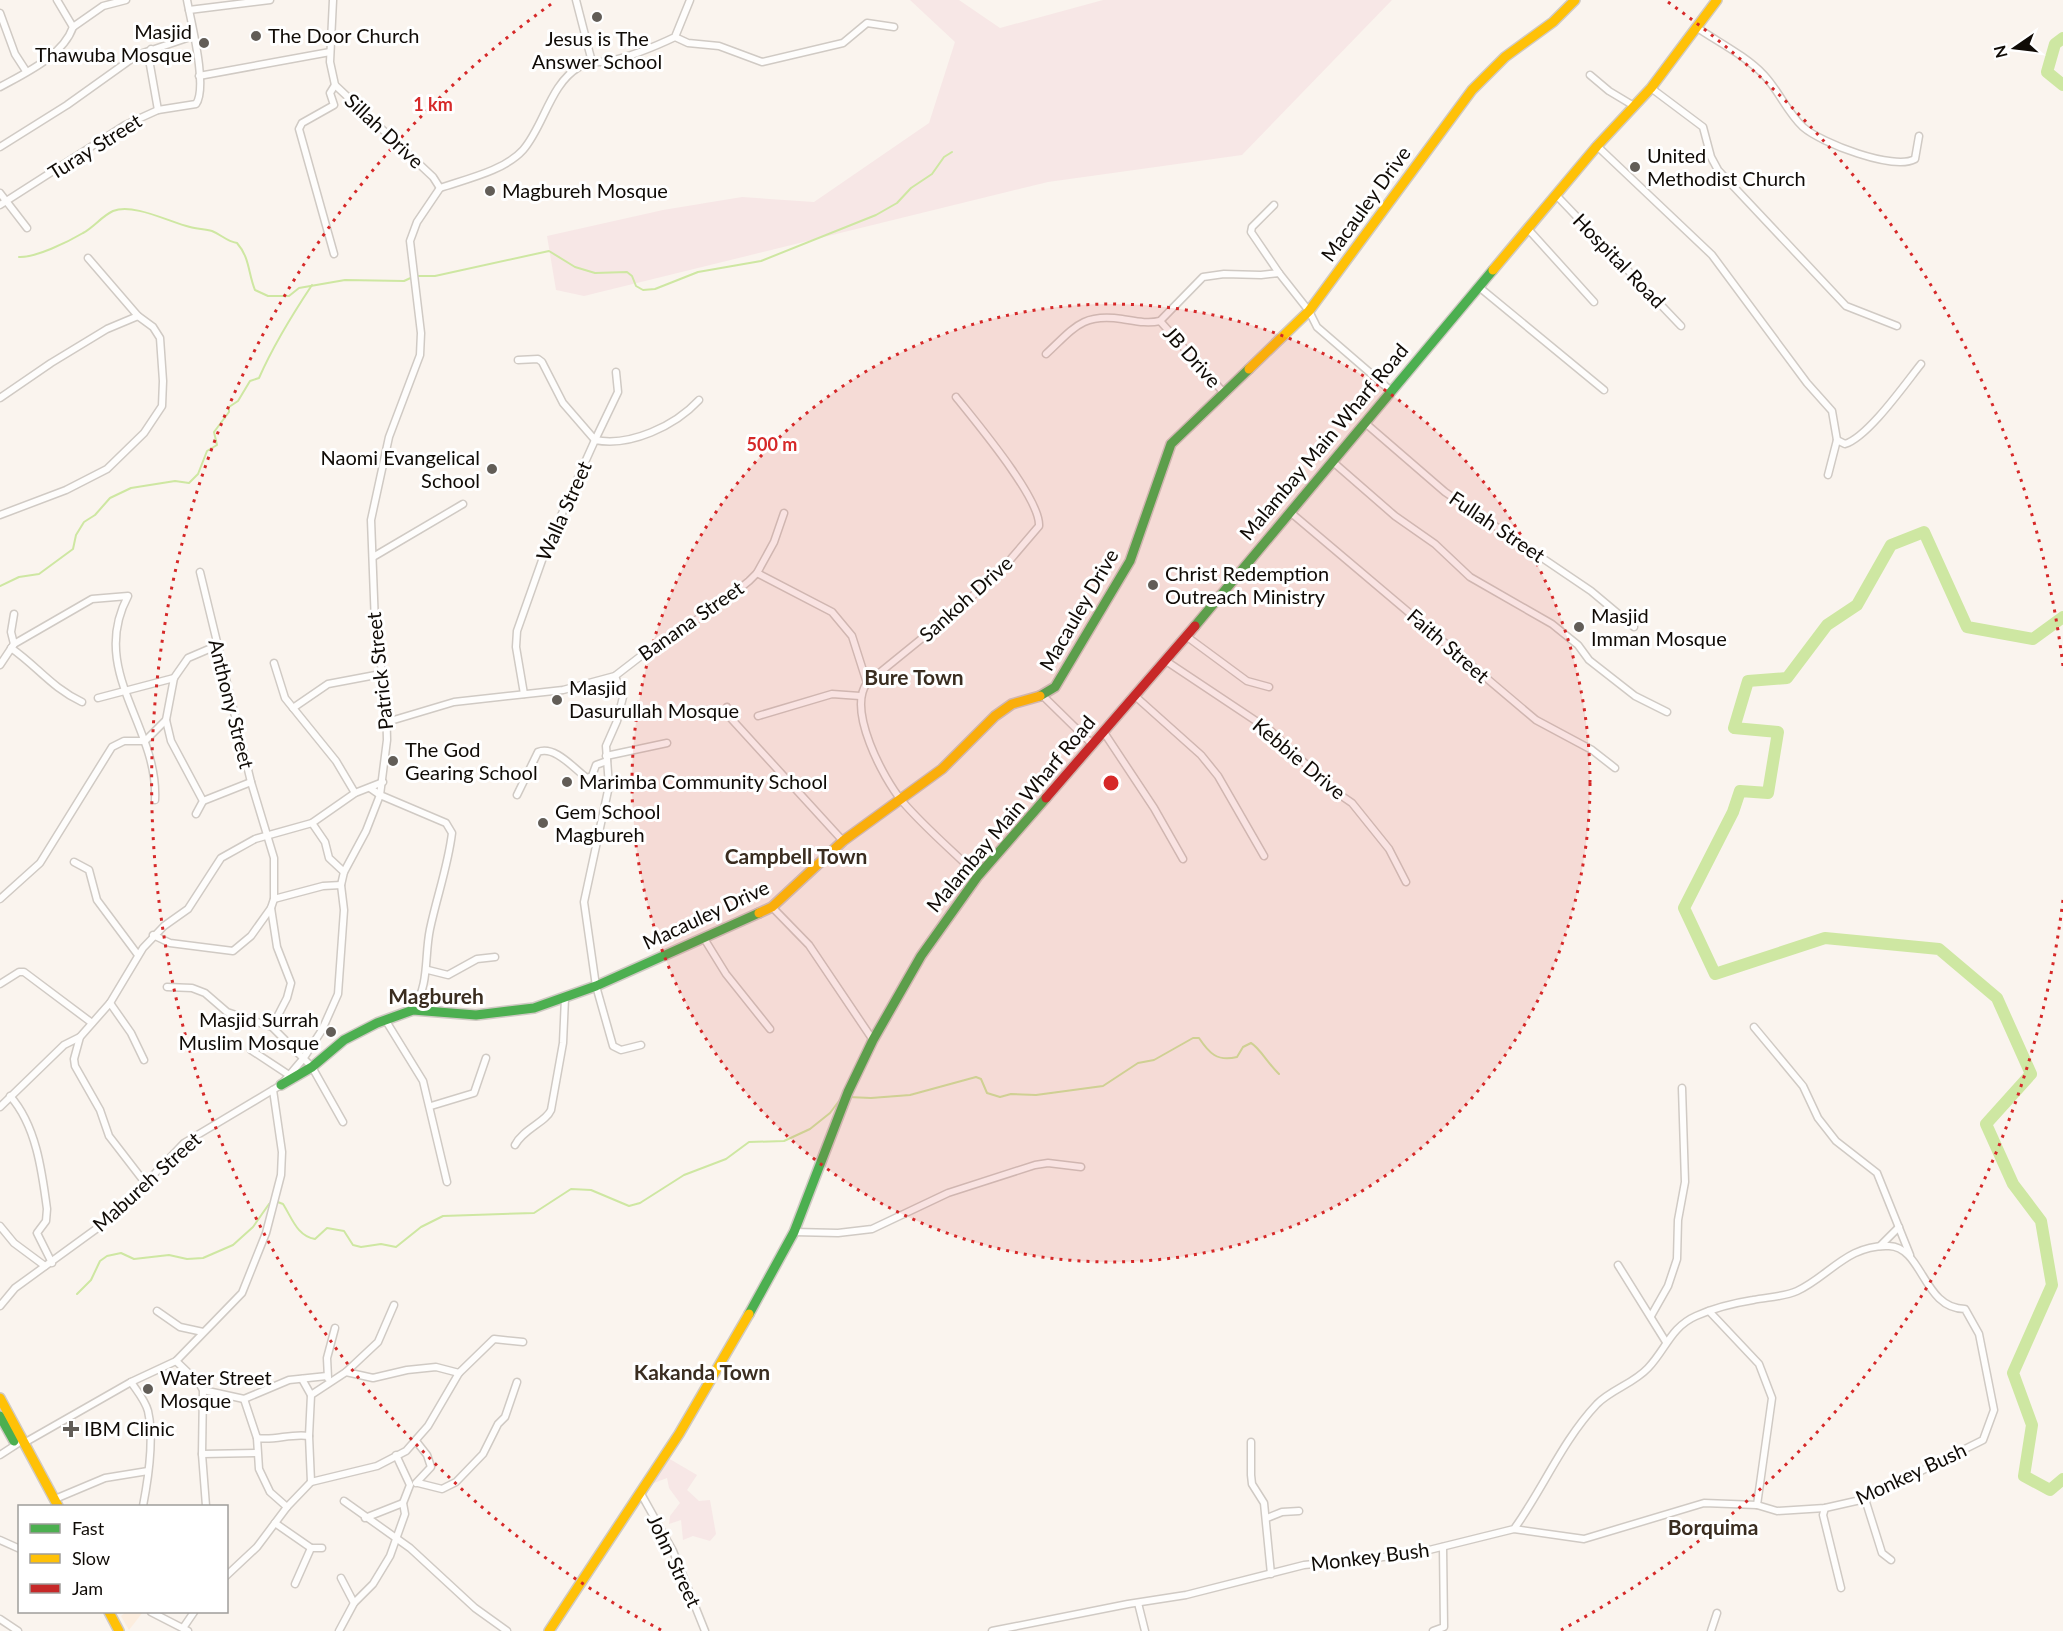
<svg xmlns="http://www.w3.org/2000/svg" width="2063" height="1631" viewBox="0 0 2063 1631" font-family="Lato,sans-serif">
<style>
.built{fill:#fcedde}
.green{fill:#f7e7e6}
.lines{fill:none;stroke-linecap:round;stroke-linejoin:round}
.stream{stroke:#cee7a2;stroke-width:2}
.river{stroke:#cee7a2;stroke-width:12}
.street-casing{stroke:#d0cac4;stroke-width:9}
.fast-casing{stroke:#d0cac4;stroke-width:12}
.slow-casing{stroke:#d0cac4;stroke-width:12}
.jam-casing{stroke:#d0cac4;stroke-width:12}
.street{stroke:#fefdfc;stroke-width:6}
.fast{stroke:#4caf50;stroke-width:9}
.slow{stroke:#ffc107;stroke-width:9}
.jam{stroke:#c62828;stroke-width:9}
.ring{fill:none;stroke:#d62828;stroke-width:3;stroke-dasharray:3 6}
.poi-dot{fill:#625d57;stroke:#fff;stroke-width:2}
.labels{text-anchor:middle;stroke-width:6;stroke-linejoin:round;paint-order:stroke}
.poi-label{font-size:20px;fill:#100b06;stroke:#fff;text-anchor:start}
.street-label{font-size:20px;fill:#100b06;stroke:#fff}
.neighbourhood-label{font-size:21px;font-weight:bold;fill:#3a2d20;stroke:#fff}
.centre{fill:#d62828;stroke:#fff;stroke-width:3}
.ring-label{font-size:18px;text-anchor:middle;font-weight:bold;fill:#d62828;stroke:#fff;stroke-width:6;stroke-linejoin:round;paint-order:stroke}
</style>
<rect width="100%" height="100%" fill="#faf4ee"/>
<polygon class="built" points="126,1612 143,1612 129,1630 121,1616"/>
<g class="green">
<polygon points="910,0 959,0 1000,28 1103,0 1392,0 1242,155 1048,182 584,296 556,290 547,236 663,210 742,197 814,202 929,123 955,42"/>
<polygon points="668,1458 697,1475 687,1490 699,1501 710,1500 716,1534 710,1541 693,1536 683,1540 681,1520 669,1524 670,1516 680,1503 669,1488 667,1478 654,1483 654,1478"/>
</g>
<g class="lines">
<g class="stream">
<path d="M19,257C35,258 68,242 83,233C94,227 102,216 113,211C134,203 169,222 190,227C197,229 205,229 212,231C222,235 226,241 237,243C250,258 248,273 255,290L268,296H289L299,288L345,280L404,281L415,276H435L549,251L575,267L595,273L627,272L632,276L636,286L643,290L655,289L698,272L761,261L876,215L897,203L911,188L932,174L944,157L952,152"/>
<path d="M0,586L19,577L39,574L73,549L76,535L84,522L95,515L110,498L131,488L175,481L189,483L198,474L207,451L217,445L214,432L229,412V407L238,401L250,381L259,378C274,344 292,315 312,285"/>
<path d="M848,1097L871,1098L910,1095L976,1077L981,1079L987,1093L1000,1097L1011,1094L1036,1095L1103,1086L1138,1063L1154,1060L1193,1038H1199C1209,1053 1217,1062 1237,1057L1243,1047L1251,1043C1259,1047 1269,1065 1279,1074"/>
<path d="M77,1294L91,1280L100,1261L107,1256L121,1253L134,1259L169,1255L187,1259L203,1258L233,1245L253,1227L269,1204L275,1201L283,1204C292,1218 297,1236 315,1239L327,1228L344,1231L353,1245L361,1247L381,1244L396,1247L421,1227L443,1216L534,1213L571,1189L591,1190L629,1206L640,1203L684,1175L726,1159L749,1142L784,1141L810,1129L830,1113L842,1097"/>
</g>
<g class="river">
<polyline points="2063,38 2055,44 2047,72 2063,85"/>
<polyline points="2063,617 2033,639 1967,627 1924,532 1891,545 1857,605 1827,625 1787,678 1748,681 1734,728 1778,732 1768,793 1740,791 1733,812 1684,908 1715,974 1825,938 1939,949 1997,998 2031,1074 1986,1124 2013,1184 2041,1221 2052,1285 2013,1373 2032,1425 2024,1476 2050,1490 2063,1479"/>
</g>
<defs>
<g id="street">
<polyline points="57,0 73,27"/>
<polyline points="333,0 330,62 335,85 433,177 440,188"/>
<polyline points="576,0 592,62"/>
<polyline points="189,10 270,0"/>
<polyline points="0,13 15,54 26,71"/>
<polyline points="73,27 103,6 126,0"/>
<path d="M1696,27C1718,42 1746,56 1764,75C1779,91 1787,112 1803,127C1821,143 1894,171 1915,159L1919,136"/>
<polyline points="675,37 688,43 719,46 762,62 843,43 867,23 894,27"/>
<polyline points="151,49 150,65 158,110"/>
<polyline points="1590,75 1609,91 1634,106"/>
<polyline points="199,76 330,52"/>
<path d="M0,87C25,73 63,56 73,27"/>
<polyline points="1651,88 1703,127 1711,157 1718,170 1846,306 1897,326"/>
<polyline points="1597,146 1712,255 1807,383 1832,411 1837,440 1828,475"/>
<polyline points="0,147 67,105 137,55 193,36"/>
<path d="M440,188C466,179 504,171 523,150C544,126 550,84 579,67C589,61 600,63 610,61C632,56 654,47 675,37L690,0"/>
<polyline points="0,193 27,228"/>
<polyline points="1556,195 1681,326"/>
<path d="M0,205L125,125L158,110L196,104C208,87 191,22 187,0"/>
<polyline points="1274,205 1252,227 1251,232 1279,273"/>
<polyline points="1528,229 1594,302"/>
<polyline points="334,254 299,129 302,123 334,105 330,93 335,85"/>
<polyline points="1479,287 1604,390"/>
<polyline points="1160,321 1224,393"/>
<path d="M1046,354C1074,328 1082,313 1122,319C1135,321 1147,324 1160,321L1203,277L1224,274L1261,275L1279,273L1309,311L1317,327L1390,390"/>
<polyline points="518,360 538,359 542,362 563,403 595,440 618,392 616,372"/>
<path d="M956,397C975,421 1041,499 1039,526L1010,560L963,605L867,683C847,710 883,778 902,801C925,828 953,851 978,876"/>
<polyline points="0,398 51,363 107,329 138,316"/>
<polyline points="1364,422 1445,492 1591,591 1634,627"/>
<path d="M1837,440L1845,444C1868,437 1905,384 1921,364"/>
<polyline points="1333,462 1395,516 1435,544 1470,577 1552,624 1578,645 1589,660 1635,696 1667,712"/>
<polyline points="1290,512 1536,720 1592,750 1615,768"/>
<polyline points="0,515 66,490 107,469 144,433 162,406 163,381 160,338 153,327 138,316 88,258"/>
<polyline points="373,557 463,504"/>
<polyline points="757,573 832,612 852,636 867,683"/>
<polyline points="14,614 11,632 14,644"/>
<polyline points="1186,636 1247,681 1269,687"/>
<path d="M11,648C37,666 52,688 82,702"/>
<polyline points="1166,661 1271,731 1333,790 1352,803 1389,849 1406,882"/>
<polyline points="274,663 285,698 336,761 355,793"/>
<path d="M0,665L14,644L92,599L128,596C88,671 159,727 155,800"/>
<polyline points="615,676 623,697 617,721 606,746 609,786 584,902 596,986 613,1046 621,1050 641,1045"/>
<path d="M524,694L516,647L517,631L546,549L595,440C630,447 675,426 699,400"/>
<polyline points="1042,695 1092,744"/>
<polyline points="1135,696 1201,755 1218,776 1264,856"/>
<polyline points="98,698 174,678 188,658 216,646"/>
<polyline points="727,707 726,713 843,841"/>
<polyline points="293,708 328,684 381,674"/>
<polyline points="758,716 832,694 860,696"/>
<polyline points="166,720 171,741 203,801 196,814"/>
<polyline points="387,722 454,702 563,690 615,676 650,649 718,606 749,581 757,573 774,542 784,513"/>
<polyline points="1103,731 1154,808 1183,859"/>
<polyline points="606,756 667,743"/>
<polyline points="370,788 380,795 387,740 386,700 375,624 371,520 389,437 420,355 421,333 410,241 417,222 440,188"/>
<path d="M517,795L538,752C555,745 574,769 587,778L592,776L596,765L607,761"/>
<polyline points="203,801 251,782"/>
<polyline points="312,823 325,842 329,858 344,872"/>
<polyline points="74,862 89,870 97,900 138,955"/>
<polyline points="0,899 40,863 112,747 124,741 145,741 166,720 174,678"/>
<polyline points="274,899 323,886 341,885"/>
<polyline points="772,907 809,945 873,1040"/>
<polyline points="271,908 277,947 291,983 287,998 272,1027"/>
<polyline points="153,935 170,943 233,951 251,936 271,908 274,899 274,858 251,782 200,572"/>
<polyline points="705,940 726,974 770,1029"/>
<polyline points="428,970 448,975 477,959 495,957"/>
<polyline points="0,984 19,972 24,972 92,1023"/>
<polyline points="167,987 192,988 205,993 227,1012 272,1027 312,1067 343,1122"/>
<polyline points="110,1003 131,1033 144,1060"/>
<polyline points="386,1021 423,1081 447,1182"/>
<polyline points="1754,1027 1803,1086 1818,1118 1836,1141 1877,1173 1910,1255"/>
<polyline points="251,1050 289,1075"/>
<path d="M10,1096C36,1125 42,1171 47,1209L46,1221L37,1233L52,1263"/>
<polyline points="431,1106 474,1093 486,1058"/>
<polyline points="0,1107 64,1045 80,1037"/>
<path d="M515,1145C523,1129 546,1122 551,1110L563,1043L565,998"/>
<polyline points="146,1184 109,1136 100,1110 75,1066 74,1059 80,1037 110,1003 143,948 164,926 188,909 221,858 255,839 312,823 355,793 383,782"/>
<polyline points="0,1226 14,1243 45,1266"/>
<polyline points="794,1232 838,1233 872,1229 948,1193 1035,1165 1048,1163 1081,1167"/>
<polyline points="1880,1246 1899,1227"/>
<polyline points="1618,1265 1666,1342"/>
<path d="M0,1306L15,1288L114,1216L184,1143L281,1085L303,1059L322,1030L338,994L344,910L341,885L344,872L366,831L380,795L446,823L452,833C448,866 437,896 430,929C424,958 430,983 413,1010"/>
<polyline points="157,1311 180,1327 203,1332"/>
<polyline points="1709,1311 1759,1364 1772,1398 1757,1505"/>
<polyline points="1651,1316 1668,1286 1677,1259 1678,1220 1685,1182 1682,1088"/>
<polyline points="176,1361 199,1383 203,1390 202,1454 206,1506"/>
<polyline points="346,1372 373,1378 407,1370 436,1367 459,1373 494,1339 523,1342"/>
<polyline points="328,1378 327,1358 335,1328"/>
<polyline points="302,1379 311,1395"/>
<path d="M131,1382C137,1391 145,1400 148,1411C154,1437 148,1480 143,1506"/>
<polyline points="203,1390 244,1399 289,1380 327,1376"/>
<polyline points="244,1399 257,1438 259,1469 270,1492 287,1507"/>
<path d="M257,1438C275,1441 291,1433 309,1436"/>
<polyline points="416,1441 427,1455 431,1467 416,1483"/>
<polyline points="1251,1442 1251,1475 1252,1484 1264,1503 1271,1574"/>
<polyline points="24,1443 131,1382 176,1361 242,1293 266,1233 281,1175 282,1152 273,1090"/>
<polyline points="202,1454 256,1453"/>
<polyline points="0,1455 17,1444"/>
<polyline points="311,1482 309,1436 311,1395 346,1372 378,1342 394,1305"/>
<polyline points="418,1483 442,1489 456,1482 483,1454 498,1424 505,1417 517,1382"/>
<polyline points="640,1492 673,1551 705,1631"/>
<polyline points="55,1499 105,1478 148,1471"/>
<polyline points="1865,1499 1882,1553 1891,1560"/>
<polyline points="344,1501 410,1548 475,1608 507,1631"/>
<polyline points="1825,1508 1823,1515 1841,1588"/>
<polyline points="365,1518 403,1503"/>
<polyline points="1267,1518 1282,1512 1299,1511"/>
<polyline points="275,1523 311,1548"/>
<polyline points="0,1540 20,1549"/>
<polyline points="226,1576 257,1547 287,1507 311,1482 377,1466 406,1451 428,1426 459,1373"/>
<polyline points="341,1578 354,1603"/>
<polyline points="295,1584 311,1548 322,1548"/>
<polyline points="1138,1603 1145,1631"/>
<polyline points="151,1612 188,1631"/>
<polyline points="0,1619 18,1631"/>
<polyline points="183,1628 194,1612"/>
<polyline points="339,1631 354,1603 373,1584 390,1556 405,1514 403,1503 410,1485 396,1455"/>
<path d="M992,1631L1128,1604L1186,1595L1304,1565L1413,1554L1514,1529L1584,1539L1704,1503L1757,1505L1777,1511L1825,1508L1865,1499L1983,1440L1994,1410L1979,1334L1965,1309C1923,1309 1923,1247 1889,1246C1848,1244 1828,1277 1797,1291C1784,1297 1767,1297 1753,1300C1734,1303 1714,1308 1696,1316C1671,1327 1666,1349 1648,1368C1633,1384 1612,1389 1597,1404C1562,1441 1543,1489 1514,1529"/>
<polyline points="1433,1631 1444,1627 1443,1547"/>
<polyline points="1711,1631 1717,1613"/>
</g>
<g id="fast">
<polyline points="1195,626 1493,270"/>
<polyline points="1040,696 1055,687 1130,561 1171,444 1249,369"/>
<polyline points="281,1085 312,1067 344,1040 377,1023 413,1010 476,1015 534,1008 596,986 759,913"/>
<polyline points="749,1314 794,1232 848,1092 873,1040 921,956 978,876 1046,798"/>
<polyline points="0,1416 14,1441"/>
</g>
<g id="slow">
<polyline points="1493,270 1597,146 1651,88 1717,0"/>
<polyline points="1249,369 1309,311 1472,90 1505,57 1553,22 1575,0"/>
<polyline points="759,913 772,907 843,841 942,769 995,716 1012,704 1040,696"/>
<polyline points="0,1398 58,1506"/>
<polyline points="109,1612 119,1631"/>
<polyline points="549,1631 679,1434 749,1314"/>
</g>
<polyline id="jam" points="1046,798 1195,626"/>
</defs>
<use href="#street" class="street-casing"/>
<use href="#fast" class="fast-casing"/>
<use href="#slow" class="slow-casing"/>
<use href="#jam" class="jam-casing"/>
<use href="#street" class="street"/>
<use href="#fast" class="fast"/>
<use href="#slow" class="slow"/>
<use href="#jam" class="jam"/>
</g>
<circle cx="1111" cy="783" r="479" fill="#d62828" fill-opacity=".12"/>
<g class="ring">
<circle cx="1111" cy="783" r="479"/>
<path d="M2063 900A959 959 0 0 1 1561 1630M661 1630A959 959 0 0 1 554 2M1668 2A959 959 0 0 1 2063 666"/>
</g>
<g class="poi-dot">
<circle cx="597" cy="17" r="6"/>
<circle cx="256" cy="36" r="6"/>
<circle cx="204" cy="43" r="6"/>
<circle cx="1635" cy="167" r="6"/>
<circle cx="490" cy="191" r="6"/>
<circle cx="492" cy="469" r="6"/>
<circle cx="1153" cy="585" r="6"/>
<circle cx="1579" cy="627" r="6"/>
<circle cx="557" cy="700" r="6"/>
<circle cx="393" cy="761" r="6"/>
<circle cx="567" cy="782" r="6"/>
<circle cx="543" cy="823" r="6"/>
<circle cx="331" cy="1032" r="6"/>
<circle cx="148" cy="1389" r="6"/>
<path d="M68 1420h6v6h6v6h-6v6h-6v-6h-6v-6h6z"/>
</g>
<g class="labels">
<g class="poi-label">
<text x="192" y="39" text-anchor="end">Masjid<tspan x="192" dy="23">Thawuba Mosque</tspan></text>
<text x="268" y="43">The Door Church</text>
<text x="597" y="46" text-anchor="middle">Jesus is The<tspan x="597" dy="23">Answer School</tspan></text>
<text x="1647" y="163">United<tspan x="1647" dy="23">Methodist Church</tspan></text>
<text x="502" y="198">Magbureh Mosque</text>
<text x="480" y="465" text-anchor="end">Naomi Evangelical<tspan x="480" dy="23">School</tspan></text>
<text x="1165" y="581">Christ Redemption<tspan x="1165" dy="23">Outreach Ministry</tspan></text>
<text x="1591" y="623">Masjid<tspan x="1591" dy="23">Imman Mosque</tspan></text>
<text x="569" y="695">Masjid<tspan x="569" dy="23">Dasurullah Mosque</tspan></text>
<text x="405" y="757">The God<tspan x="405" dy="23">Gearing School</tspan></text>
<text x="579" y="789">Marimba Community School</text>
<text x="555" y="819">Gem School<tspan x="555" dy="23">Magbureh</tspan></text>
<text x="319" y="1027" text-anchor="end">Masjid Surrah<tspan x="319" dy="23">Muslim Mosque</tspan></text>
<text x="160" y="1385">Water Street<tspan x="160" dy="23">Mosque</tspan></text>
<text x="84" y="1436">IBM Clinic</text>
</g>
<g class="street-label">
<text transform="translate(384 131) rotate(43)" y="7">Sillah Drive</text>
<text transform="translate(95 147) rotate(-32)" y="7">Turay Street</text>
<text transform="translate(1366 204) rotate(-54)" y="7">Macauley Drive</text>
<text transform="translate(1619 261) rotate(46)" y="7">Hospital Road</text>
<text transform="translate(1192 357) rotate(48)" y="7">JB Drive</text>
<text transform="translate(1324 442) rotate(-50)" y="7">Malambay Main Wharf Road</text>
<text transform="translate(564 511) rotate(-66)" y="7">Walla Street</text>
<text transform="translate(1497 527) rotate(34)" y="7">Fullah Street</text>
<text transform="translate(966 599) rotate(-42)" y="7">Sankoh Drive</text>
<text transform="translate(1079 610) rotate(-60)" y="7">Macauley Drive</text>
<text transform="translate(691 621) rotate(-35)" y="7">Banana Street</text>
<text transform="translate(1448 646) rotate(41)" y="7">Faith Street</text>
<text transform="translate(380 671) rotate(-96)" y="7">Patrick Street</text>
<text transform="translate(231 704) rotate(76)" y="7">Anthony Street</text>
<text transform="translate(1299 759) rotate(40)" y="7">Kebbie Drive</text>
<text transform="translate(1011 814) rotate(-50)" y="7">Malambay Main Wharf Road</text>
<text transform="translate(706 915) rotate(-25)" y="7">Macauley Drive</text>
<text transform="translate(147 1182) rotate(-42)" y="7">Mabureh Street</text>
<text transform="translate(1911 1474) rotate(-25)" y="7">Monkey Bush</text>
<text transform="translate(1370 1557) rotate(-7)" y="7">Monkey Bush</text>
<text transform="translate(674 1561) rotate(65)" y="7">John Street</text>
</g>
<g class="neighbourhood-label">
<text x="914" y="685">Bure Town</text>
<text x="796" y="864">Campbell Town</text>
<text x="436" y="1004">Magbureh</text>
<text x="702" y="1380">Kakanda Town</text>
<text x="1713" y="1535">Borquima</text>
</g>
</g>
<circle cx="1111" cy="783" r="9" class="centre"/>
<g class="ring-label">
<text x="433" y="111">1 km</text>
<text x="772" y="451">500 m</text>
</g>
<rect x="18" y="1505" width="210" height="108" fill="#ffffff" stroke="#9f9d9b" stroke-width="1.5"/>
<rect x="30" y="1524" width="30" height="9" fill="#4caf50" stroke="#9f9d9b" stroke-width="1.5"/>
<text x="72" y="1535" font-size="18" fill="#100b06">Fast</text>
<rect x="30" y="1554" width="30" height="9" fill="#ffc107" stroke="#9f9d9b" stroke-width="1.5"/>
<text x="72" y="1565" font-size="18" fill="#100b06">Slow</text>
<rect x="30" y="1584" width="30" height="9" fill="#c62828" stroke="#9f9d9b" stroke-width="1.5"/>
<text x="72" y="1595" font-size="18" fill="#100b06">Jam</text>
<g transform="translate(2015 48) rotate(256)" stroke="#ffffff" stroke-width="4.5" paint-order="stroke">
<path d="M0-4.5L10 22L0 15L-10 22Z" fill="#100b06"/>
<text y="-9" font-size="16" font-weight="bold" text-anchor="middle" fill="#100b06">N</text>
</g>
</svg>
